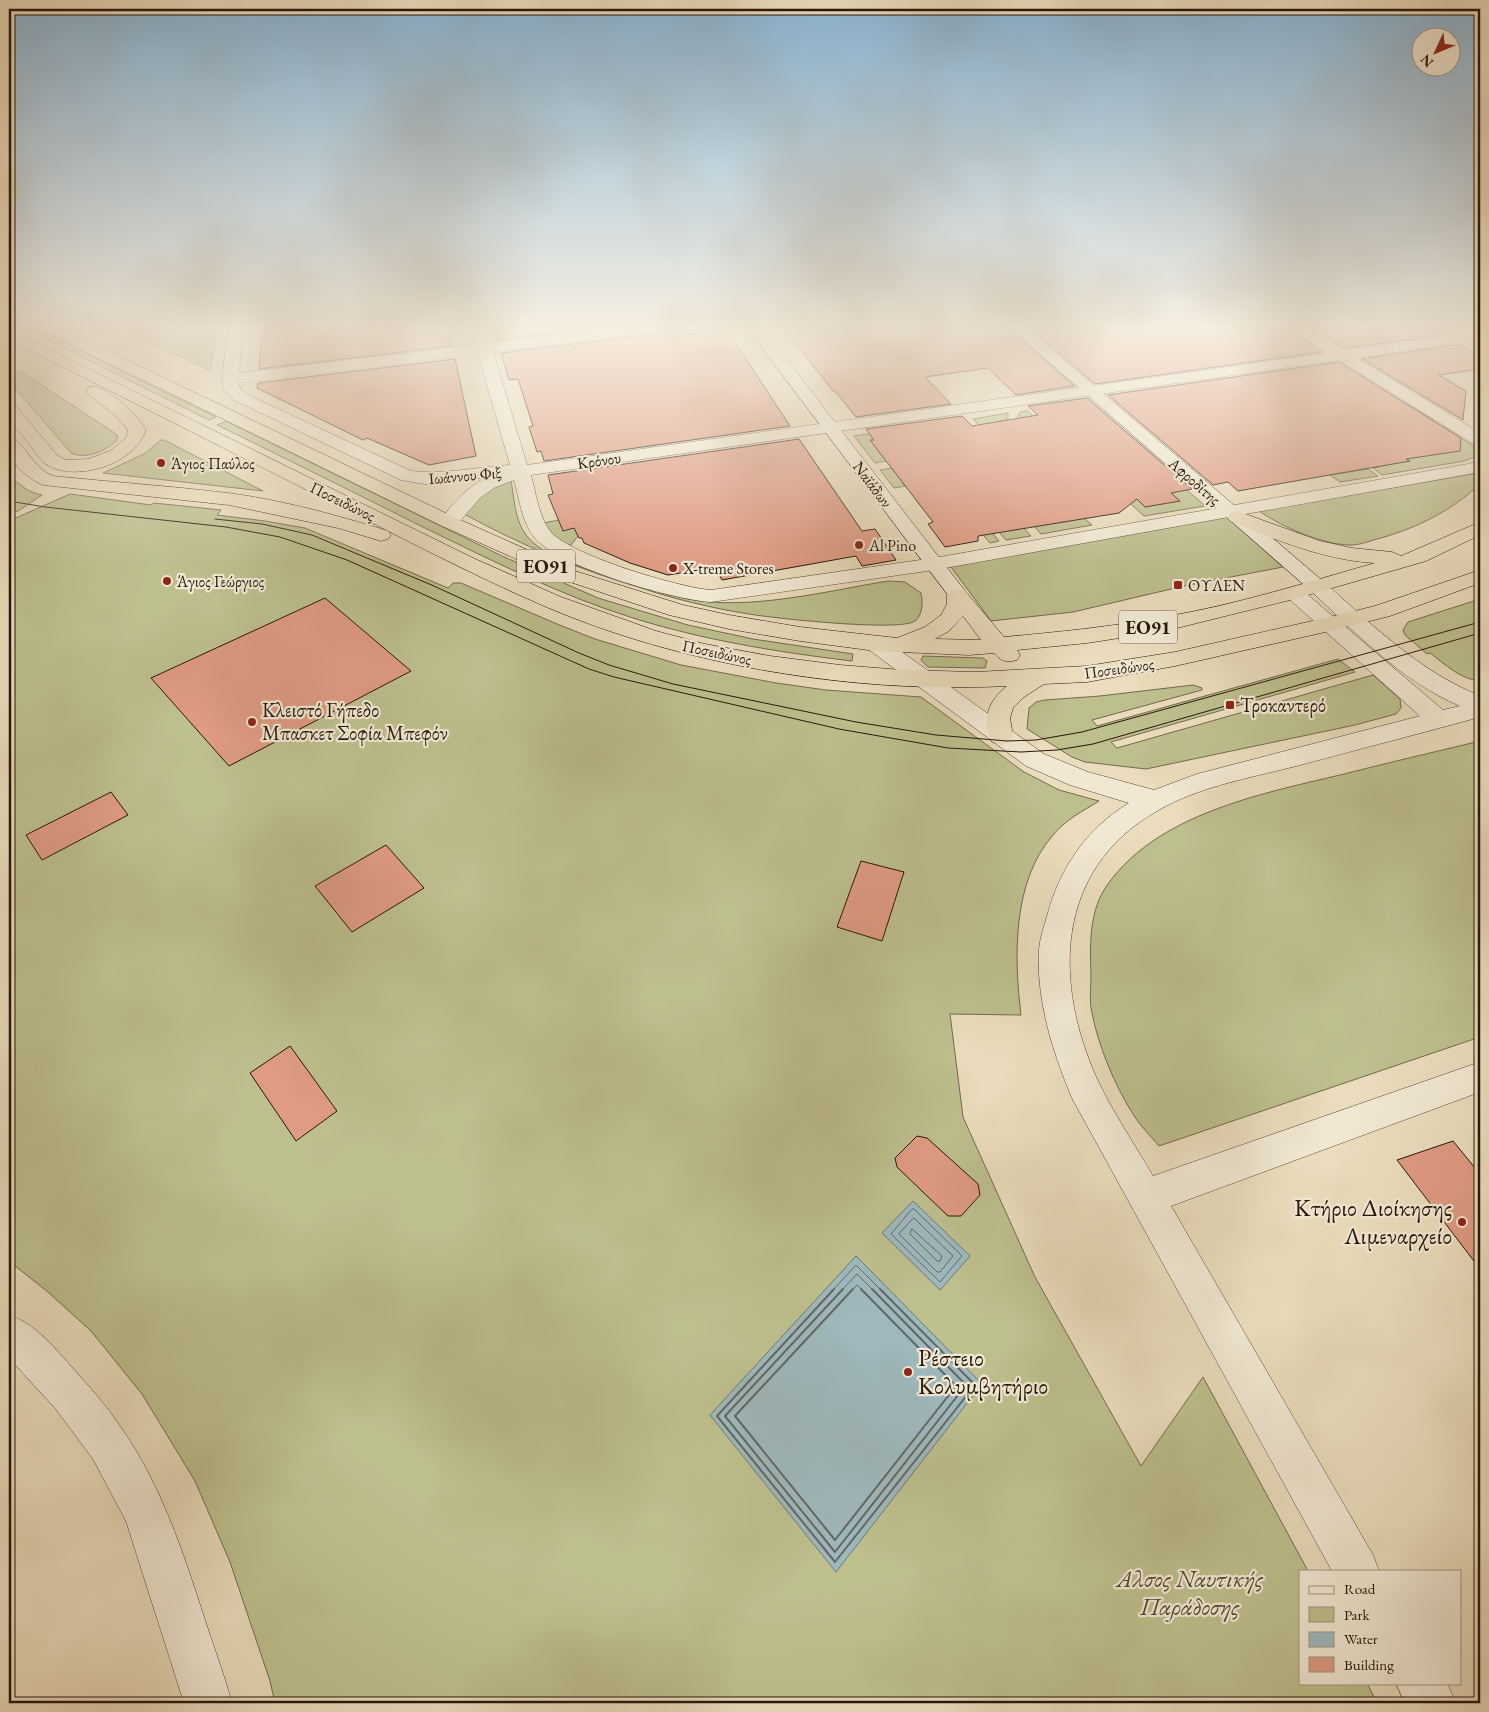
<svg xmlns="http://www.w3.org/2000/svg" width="1489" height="1712" viewBox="0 0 1489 1712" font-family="'EB Garamond',serif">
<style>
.green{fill:#bdbf8d;stroke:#726b4c}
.water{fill:#9eb8bd;stroke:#6e7876}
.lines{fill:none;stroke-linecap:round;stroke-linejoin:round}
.shore-far1{stroke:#626864;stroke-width:1}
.shore{stroke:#626864;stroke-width:2}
.building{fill:#df9b83;stroke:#26170c}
.street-casing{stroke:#574838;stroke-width:1}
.secondary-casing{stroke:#26170c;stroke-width:1}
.highway-casing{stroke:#26170c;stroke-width:1}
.street{fill:#f1e8d3;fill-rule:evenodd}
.secondary{fill:#f1e8d3;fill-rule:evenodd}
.highway{fill:#eadcbc;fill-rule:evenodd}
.tram{stroke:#26170c;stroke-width:1}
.poi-dot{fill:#8f2418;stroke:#f1e8d3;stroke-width:2}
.labels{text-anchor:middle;stroke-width:4.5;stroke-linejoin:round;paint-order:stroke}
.far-street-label{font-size:16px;fill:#26170c;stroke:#f1e8d3}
.far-poi-label{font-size:16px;fill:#26170c;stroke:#f1e8d3;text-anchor:start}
.shield{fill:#f1e8d3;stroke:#635648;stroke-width:1}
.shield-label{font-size:19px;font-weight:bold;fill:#26170c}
.poi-label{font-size:20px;fill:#26170c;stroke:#f1e8d3;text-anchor:start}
.near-poi-label{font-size:24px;fill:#26170c;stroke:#f1e8d3;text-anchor:end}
.near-park-label{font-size:24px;font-style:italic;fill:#534933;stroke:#f1e8d3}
</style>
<rect width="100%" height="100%" fill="#eadcbc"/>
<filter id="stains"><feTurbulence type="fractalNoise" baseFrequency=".004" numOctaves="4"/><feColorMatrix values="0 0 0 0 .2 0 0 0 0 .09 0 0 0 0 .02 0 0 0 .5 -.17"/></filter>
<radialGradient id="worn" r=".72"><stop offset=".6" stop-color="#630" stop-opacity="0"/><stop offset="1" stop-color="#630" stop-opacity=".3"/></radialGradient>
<g class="green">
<polygon points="112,325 218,325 210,370 116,327"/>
<polygon points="32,329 48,335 216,417 209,420 42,337"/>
<path d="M20,371L113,432L118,436L116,441C106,451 85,460 71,453L9,381V375Z"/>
<polygon points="1408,405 1433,420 1372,430 1380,436 1442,426 1480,450 1480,455 1464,461 1382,475 1373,468 1406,461 1346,414"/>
<polygon points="1028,411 1062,442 1170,475 1205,506 1144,516 1086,463 1017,419 1020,412"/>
<polygon points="1008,413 1008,420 979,425 973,419"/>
<path d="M226,421L502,556L598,598L688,625L753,639L853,654L852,661C777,652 702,640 630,617C560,595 493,561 427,529C357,494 287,459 217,425Z"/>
<polygon points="928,425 933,431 870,440 886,461 875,463 854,436"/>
<polygon points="161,440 164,440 263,491 103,473 144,454"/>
<polygon points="892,468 905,486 894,488 880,470"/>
<polygon points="1368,469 1378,476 1340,482 1330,475"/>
<path d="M9,473C16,483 29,493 42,495L18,511L9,512Z"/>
<path d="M1478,473H1480V484C1451,511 1419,527 1381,538C1372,540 1361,545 1351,545C1323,545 1282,527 1259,511Z"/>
<path d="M511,481C514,497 515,519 524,532C538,554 571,563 593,571C624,581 656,593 688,599C749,611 827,591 888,581L905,582L921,593C923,601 923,615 915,621C900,632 772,618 749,614C711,608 674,599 638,587C578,569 521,545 466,515L463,509L478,494Z"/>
<path d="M70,494L151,505L154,503L221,510L217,515L265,521L305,528L448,588L453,583H461L557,624L595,639L681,665L776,683L826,690L921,697L1024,772L1059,790L1099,801C1083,811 1065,820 1053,835C1012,882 1014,957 1021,1015L950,1014L963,1117L1035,1277L1141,1466L1203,1377L1308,1571H1300V1683H1367L1377,1703H275L270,1681L230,1562L195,1481L142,1394L91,1331L48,1292L9,1261V521Z"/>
<polygon points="992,494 1031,536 1006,540 999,532 993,534 999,541 990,543 954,500"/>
<polygon points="1227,517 1283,567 1184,586 1073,612 991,621 948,563"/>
<polygon points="1084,518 1092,525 1041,534 1034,526"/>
<polygon points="559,520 563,530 574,528 578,536 570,546 548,536 544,523"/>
<path d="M1480,599V681C1460,679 1446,665 1430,653L1427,654L1405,635L1403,630L1408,622Z"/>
<polygon points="923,656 983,658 987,661 985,668 928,667 921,660"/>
<polygon points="1338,659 1355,672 1111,742 1117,748 1373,675 1400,699 1401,708 1396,714 1355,725 1146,769 1085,762 1072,757 1027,729 1029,708 1036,702 1045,700 1100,696 1193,685 1202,688 1202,690 1092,720 1097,726"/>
<path d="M1480,741V1037L1159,1146C1151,1136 1140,1126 1133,1114C1115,1086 1098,1045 1092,1013C1089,1001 1091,987 1091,975C1090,947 1089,915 1104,890C1152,815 1260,794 1340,775C1387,763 1434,752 1480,741Z"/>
</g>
<g class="water">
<polygon points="913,1201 970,1256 940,1290 882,1233"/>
<polygon points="856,1256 982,1384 836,1572 710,1415"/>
</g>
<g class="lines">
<g class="shore-far1">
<polygon points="914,1209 962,1256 940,1282 891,1234 911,1210"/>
<polygon points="914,1218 953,1256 940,1272 937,1272 899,1234"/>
<polygon points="912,1229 942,1256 940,1261 937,1261 910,1234"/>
<polyline points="833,1290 856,1265 881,1290"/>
<polyline points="842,1290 857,1274 873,1290"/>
<polyline points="852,1290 857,1285 862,1290"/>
</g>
<g class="shore">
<polyline points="834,1289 717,1416 835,1562 975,1385 880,1289"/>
<polyline points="843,1289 725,1416 835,1552 966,1385 872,1289"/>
<polyline points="853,1289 735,1416 835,1540 956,1386 861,1289"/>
</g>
</g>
<g class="building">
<polygon points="263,325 447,325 452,346 259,369"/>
<polygon points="493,325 625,325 498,340"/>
<polygon points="781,325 927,325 932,330 965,325 1005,325 1074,386 1016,395 988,368 925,377 951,404 856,417 836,392 834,392"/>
<polygon points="1026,325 1284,325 1322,352 1095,384"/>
<polygon points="1308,325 1426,325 1444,335 1345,348"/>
<polygon points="727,330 790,426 544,461 541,451 537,452 529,427 533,426 518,379 509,380 501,353 661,333 661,338"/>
<polygon points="1461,344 1480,359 1480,369 1439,375 1466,391 1463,420 1362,359"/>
<polygon points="455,359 476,456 429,465 367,438 363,440 257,388 258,383"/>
<polygon points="1339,362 1461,438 1460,451 1406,459 1410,461 1238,491 1228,482 1213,485 1108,395"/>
<polygon points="1087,398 1192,489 1171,493 1180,501 1145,507 1137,499 1119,513 978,536 978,541 945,547 928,524 933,522 870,440 874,440 866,429 962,416 972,426 1038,415 1028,406"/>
<polygon points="799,439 862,531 875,529 896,560 862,566 856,556 722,580 716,569 711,568 668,575 630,563 584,543 582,538 579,538 574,528 563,531 548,495 553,494 548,475"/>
<polygon points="325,598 411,671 229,766 151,678"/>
<polygon points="111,792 128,815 42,860 26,835"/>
<polygon points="386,845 424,888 352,932 315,886"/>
<polygon points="861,861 904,872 882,941 837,927"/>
<polygon points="290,1046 337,1111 296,1141 250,1073"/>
<polygon points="917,1136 927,1138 978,1184 980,1195 961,1216 948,1216 897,1167 895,1158"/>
<polygon points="1453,1141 1480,1174 1480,1269 1397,1160"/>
</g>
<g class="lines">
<defs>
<g id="street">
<path d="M229,325H243L239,373L475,345L470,325H484L490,343L643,325H689L682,329L493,352L527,465L1327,353L1286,325H1304L1345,350L1471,333L1480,335V343L1471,341L1357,358L1480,433V445L1474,444L1339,360L531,475C536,493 539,518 551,532C570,555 680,588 711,590L934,558L1468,464L1480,461V472L934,570L711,602C674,600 556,566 534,537C522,522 519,498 514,480L494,488L480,498L456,526L449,528L442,526L439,522C452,504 467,487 487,477L431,485L401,480L234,400L224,390L222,379ZM478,354L510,465C477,467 444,475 411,471L246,394L240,388L239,383Z"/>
<path d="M1317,580L1324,582C1372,625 1419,671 1480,696V717C1422,733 1363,748 1304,764C1256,777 1201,785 1157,811C1054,870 1053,983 1098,1081C1114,1114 1135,1145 1153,1176L1480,1062V1092L1171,1206L1373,1555L1379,1571H1332L1073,1100C1053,1054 1036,1000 1039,949C1040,938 1044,927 1047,916C1060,868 1086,829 1129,803L1070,785L1026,766L868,649L865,644L868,639L876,637L884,639L1044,754L1088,772L1154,790L1197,774L1420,716L1287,597L1283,593L1287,589L1294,587L1301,589L1443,710L1460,706C1401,681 1356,633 1310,590L1307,586L1310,582Z"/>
<path d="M9,1315C35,1324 51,1344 69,1364C88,1385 107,1406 122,1429C161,1485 183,1552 204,1617C213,1645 224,1674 232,1703H184L126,1521L93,1459L55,1408L9,1358Z"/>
<polygon points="1396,1683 1447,1683 1456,1703 1405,1703"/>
</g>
<g id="secondary">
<polygon points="745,325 760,325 965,591 969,595 965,599 958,601 951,599"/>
<polygon points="1007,325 1023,325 1324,582 1327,586 1324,590 1317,592 1310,590"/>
</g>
<g id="highway">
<path d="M35,325H54L456,518L575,571L683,605L729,615L800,627L897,638L925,627L941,615L947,604V595L951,591L958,589L965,591L1004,637C1058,632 1111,627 1164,617C1235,605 1305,583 1375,563C1324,560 1276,540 1230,521L1227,517L1230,513L1237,511L1320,541L1352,548L1392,552L1401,556L1480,522V535L1426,561L1294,599L1165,631L1087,643L1017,650L1020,655L1017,660C1006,663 1001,661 994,653L969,655L876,651L800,641L729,629L669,615L561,579L442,526L37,328ZM963,616L981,640L935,639L949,631Z"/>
<path d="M9,330L473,558L561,597L656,631L705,644L770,656L840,665L902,670L976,672L1087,666L1175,652L1330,617L1375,606L1480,570V583L1390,616L1330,631L1175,666L1087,682L1044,684L1024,697L1013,708L1010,718L1013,736L1010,742L1001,745L992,742C980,721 989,700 1007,686C856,694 684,666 544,606C468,573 395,534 321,497C217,445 113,392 9,340Z"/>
<path d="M94,386C111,390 136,414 146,429C137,463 79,482 49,466C40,462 33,448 26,440C14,425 9,424 9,404L15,405L57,455L66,460L88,459L110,451L126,438L128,430L116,416L88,394L86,391L88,388Z"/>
<path d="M9,436C23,439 32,468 53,476C111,482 170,486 228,493C282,500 336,515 388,531L391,535L388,539L381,541L338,528L229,505L43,485C31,480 12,466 9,452C8,447 9,440 9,436Z"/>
</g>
</defs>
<use href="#street" class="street-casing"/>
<use href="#secondary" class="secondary-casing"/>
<use href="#highway" class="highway-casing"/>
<use href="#street" class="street"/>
<use href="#secondary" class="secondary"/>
<use href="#highway" class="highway"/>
<g class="tram">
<polyline points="9,501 45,507 226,527 280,537 347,560 589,669 614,677 839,729 948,748 1021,752 1057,750 1093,744 1480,633"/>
<polyline points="215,519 262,524 312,535 434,586 579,653 609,665 673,684 856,722 936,735 1007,741 1036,740 1082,732 1480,622"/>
</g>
</g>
<linearGradient id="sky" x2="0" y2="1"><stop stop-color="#8ab6d7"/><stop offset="0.58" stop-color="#f6efe1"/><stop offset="1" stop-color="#f6efe1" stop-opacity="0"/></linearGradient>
<rect width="1489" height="565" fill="url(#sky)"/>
<g class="poi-dot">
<circle cx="161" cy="463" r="5"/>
<circle cx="859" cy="545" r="5"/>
<circle cx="673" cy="568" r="5"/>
<circle cx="167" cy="581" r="5"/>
<rect x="1173" y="580" width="10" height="10" rx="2.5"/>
<rect x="1225" y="700" width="10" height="10" rx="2.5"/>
<circle cx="252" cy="722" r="5"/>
<circle cx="1462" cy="1222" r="5"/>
<circle cx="908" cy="1372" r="5"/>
</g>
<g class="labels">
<g class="far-street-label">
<text transform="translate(599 460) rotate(-8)" y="6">Κρόνου</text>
<text transform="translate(465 475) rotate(-5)" y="6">Ιωάννου Φιξ</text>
<text transform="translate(1195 481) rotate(41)" y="6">Αφροδίτης</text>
<text transform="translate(873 484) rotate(53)" y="6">Ναϊάδων</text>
<text transform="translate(343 501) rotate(26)" y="6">Ποσειδώνος</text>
<text transform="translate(717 652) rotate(12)" y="6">Ποσειδώνος</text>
<text transform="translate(1119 668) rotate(-8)" y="6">Ποσειδώνος</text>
</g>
<g class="far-poi-label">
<text x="171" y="469">Άγιος Παύλος</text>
<text x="869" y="551">Al Pino</text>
<text x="683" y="574">X-treme Stores</text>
<text x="177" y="587">Άγιος Γεώργιος</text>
<text x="1188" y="591">ΟΥΛΕΝ</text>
</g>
<g class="shield">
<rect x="517" y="549.5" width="58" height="33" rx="4"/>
<rect x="1119" y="610.5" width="58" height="33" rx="4"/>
</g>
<g class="shield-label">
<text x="546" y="573">ΕΟ91</text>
<text x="1148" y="634">ΕΟ91</text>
</g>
<g class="poi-label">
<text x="1240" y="712">Τροκαντερό</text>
<text x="262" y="717">Κλειστό Γήπεδο<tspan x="262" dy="23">Μπασκετ Σοφία Μπεφόν</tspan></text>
</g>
<g class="near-poi-label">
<text x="1452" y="1216">Κτήριο Διοίκησης<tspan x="1452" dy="28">Λιμεναρχείο</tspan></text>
<text x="918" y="1366" text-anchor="start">Ρέστειο<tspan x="918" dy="28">Κολυμβητήριο</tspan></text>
</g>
<g class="near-park-label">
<text x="1190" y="1587">Αλσος Ναυτικής<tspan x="1190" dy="28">Παράδοσης</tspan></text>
</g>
</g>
<rect width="1489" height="1712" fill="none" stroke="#eadcbc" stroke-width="30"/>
<rect x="10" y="10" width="1469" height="1692" fill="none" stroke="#26170c" stroke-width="2.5"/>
<rect x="15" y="15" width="1459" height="1682" fill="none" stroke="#26170c"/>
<rect x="1299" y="1570" width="162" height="115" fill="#f1e8d3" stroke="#a09483"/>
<rect x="1309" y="1586" width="25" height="8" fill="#f1e8d3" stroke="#a09483"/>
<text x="1344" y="1594" font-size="15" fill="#26170c">Road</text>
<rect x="1309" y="1607" width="25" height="15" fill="#bdbf8d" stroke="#a09483"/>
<text x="1344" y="1620" font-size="15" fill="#26170c">Park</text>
<rect x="1309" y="1632" width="25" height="15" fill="#9eb8bd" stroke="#a09483"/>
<text x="1344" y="1644" font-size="15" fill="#26170c">Water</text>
<rect x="1309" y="1657" width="25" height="15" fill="#df9b83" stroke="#a09483"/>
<text x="1344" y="1670" font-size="15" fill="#26170c">Building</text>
<g transform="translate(1436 52) rotate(226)"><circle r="24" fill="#f1e8d3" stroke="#a09483"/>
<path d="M0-4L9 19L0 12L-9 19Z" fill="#8f2418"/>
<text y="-8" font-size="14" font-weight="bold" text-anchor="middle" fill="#26170c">N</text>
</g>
<rect width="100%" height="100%" filter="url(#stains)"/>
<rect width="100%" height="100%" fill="url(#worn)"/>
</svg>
